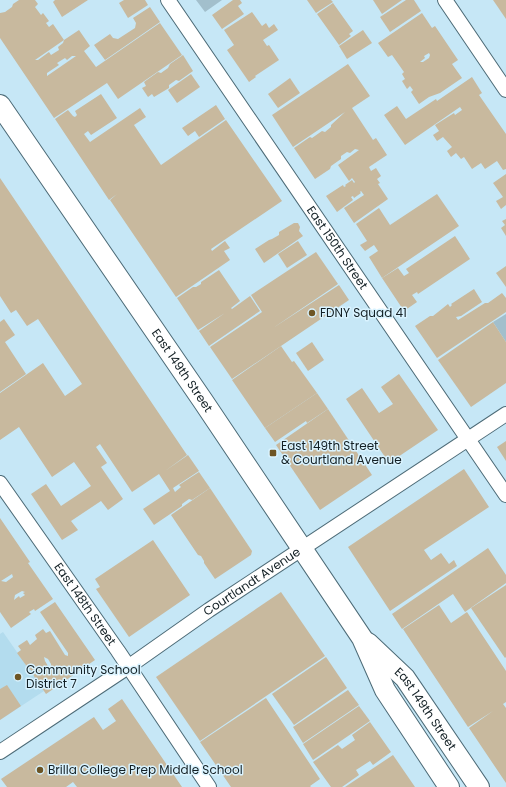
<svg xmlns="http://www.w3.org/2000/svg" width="506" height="787" viewBox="0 0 506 787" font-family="Poppins,sans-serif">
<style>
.built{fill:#b3dcee}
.green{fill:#a2bfcc}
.building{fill:#c8b99e;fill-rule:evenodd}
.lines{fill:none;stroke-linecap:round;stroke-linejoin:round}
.minor-casing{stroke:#4d6b77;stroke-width:16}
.secondary-casing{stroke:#4d6b77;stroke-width:22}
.minor{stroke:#fff;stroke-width:14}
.secondary{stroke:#fff;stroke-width:20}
.poi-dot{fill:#6d5525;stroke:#d9f3ff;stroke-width:1.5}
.labels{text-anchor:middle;stroke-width:3;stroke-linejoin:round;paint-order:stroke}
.street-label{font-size:12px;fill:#132025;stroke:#d9f3ff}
.poi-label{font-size:12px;fill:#132025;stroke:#d9f3ff;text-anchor:start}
</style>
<rect width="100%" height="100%" fill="#c6e7f6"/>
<polygon class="built" points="3,632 28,668 31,670 44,691 0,720 0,634"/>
<g class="green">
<polygon points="196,0 222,0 205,12"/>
<polygon points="506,314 506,342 493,322"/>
</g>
<g class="building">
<path d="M19,0H35L38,4L35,7L41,15L43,13L49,21L46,23L49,27L53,24L64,40L35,60H38L49,52L51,55L59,50L58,47L63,43L64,40L79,30L90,46L84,51L96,67L160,23L182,55L118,99L107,83L54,118L0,38V13L5,12L12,7L13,4ZM72,56H76L47,76V73L59,65L57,63L65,58L67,60Z"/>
<polygon points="55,0 88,0 62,17 53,2"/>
<polygon points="124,0 145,0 148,5 128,18 119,3"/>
<polygon points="233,0 240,0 242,3 238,6 244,14 222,29 212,15"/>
<polygon points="307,0 331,0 333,2 316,13"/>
<polygon points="373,0 402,0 382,14"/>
<polygon points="406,0 414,0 421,11 390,32 380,17"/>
<polygon points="493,0 506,0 506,19"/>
<polygon points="333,3 353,31 349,34 351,36 339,45 317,14"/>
<polygon points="150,7 160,22 105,60 94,45 110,34 113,38 118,39 135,28 136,23 133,18"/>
<polygon points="252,12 262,26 266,23 269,28 274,24 278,30 263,40 267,46 269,45 279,60 255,76 256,77 249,82 227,50 234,45 224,30"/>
<path d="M422,13L432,28L435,26L458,60L452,64L462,78L440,93L429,97L419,104L411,92L413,90L410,86L407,89L402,81L405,79L402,74L404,72L392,55L388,57L378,43ZM429,53L430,55L429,58L423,62H420L425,58L424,56Z"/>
<polygon points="363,30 372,43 347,59 339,46"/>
<polygon points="183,55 193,71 179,81 176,80 169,85 169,88 154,97 152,94 148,97 142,88 146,86 144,82 158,72 161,73 168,68 170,64"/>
<polygon points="348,64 370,96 352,108 373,140 376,138 387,155 369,167 371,171 376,168 381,176 377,179 380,183 378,184 388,199 354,223 344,208 364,195 361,191 360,192 361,193 354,198 353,196 351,197 353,200 337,212 326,196 343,185 344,187 346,186 345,185 352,180 354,183 355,182 352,178 349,181 338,165 359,150 355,149 350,153 347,152 341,156 341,159 331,166 330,169 315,179 294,148 310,137 312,138 322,131 325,132 331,127 331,125 345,112 293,147 272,115"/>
<polygon points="191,74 200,87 177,103 168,90"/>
<polygon points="472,77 482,93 479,95 506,134 506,169 503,170 497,161 485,169 481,163 472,169 464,157 461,159 456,153 451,157 447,151 452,147 443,137 437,141 433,135 439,131 435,125 454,113 455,115 462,110 460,107 405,145 384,115 397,106 406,119 436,99 437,101"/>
<polygon points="290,78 300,93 278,108 268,94"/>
<polygon points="101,94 117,118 91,135 88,131 84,134 90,142 140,108 146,117 134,125 161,165 226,120 282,201 211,249 212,251 225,241 230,248 224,251 230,260 176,297 110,200 117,194 109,200 55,119 68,110 73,116 75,117 77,115 75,111"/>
<polygon points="216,105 225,119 199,137 195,131 188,136 182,128"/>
<polygon points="506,174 506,205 501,209 496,201 503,197 493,183"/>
<polygon points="0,178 187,455 165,471 188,455 199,471 173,488 175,492 181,487 179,485 199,472 210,488 192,500 189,499 182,504 182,506 154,525 143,509 170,491 159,474 132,492 100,444 96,447 107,463 101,467 123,499 108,510 101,501 71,521 78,530 62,540 31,494 46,484 61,506 91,486 74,462 52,477 19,427 0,440 0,393 43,363 65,396 82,384 38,319 27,326 16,310 11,313 0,296"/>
<polygon points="437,194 459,226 382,278 369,257 378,251 374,245 365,251 360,245 367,241 356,224 379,208 390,225"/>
<polygon points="506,219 506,236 501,228 505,225 502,221"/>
<polygon points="294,223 298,223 300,227 299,231 303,236 264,263 255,249 269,240 272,239 279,235 279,232"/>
<polygon points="455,236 470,259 418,294 417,292 412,295 417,302 404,311 382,278 398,268 404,276 409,273 406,269"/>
<polygon points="298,241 307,255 287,268 278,254"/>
<polygon points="316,252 338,284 273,328 339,285 349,300 232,379 210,347 262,312 251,295"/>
<polygon points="506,266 506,287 496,273"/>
<polygon points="219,270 240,301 231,308 232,309 250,296 260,311 209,346 199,331 225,313 198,330 177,298 193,287 196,287 201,284 201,282"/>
<polygon points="474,289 482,302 461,316 456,317 458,320 485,303 488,303 502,293 506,298 506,312 437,358 415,326 430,316 433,316 448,304 450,307 452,305 451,304"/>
<polygon points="4,319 15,335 5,342 26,374 0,392 0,322"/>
<polygon points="493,322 506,342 506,383 471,407 438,360"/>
<polygon points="312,342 324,360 308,371 296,353"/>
<polygon points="281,346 292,362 294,361 317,393 265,428 232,380"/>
<polygon points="399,374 438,430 389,463 346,399 362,388 379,413 393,404 381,387"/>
<polygon points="317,393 328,409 307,423 306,421 275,442 265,428"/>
<polygon points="328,409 372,475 320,510 276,445"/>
<polygon points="506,441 506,461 497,447"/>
<polygon points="464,469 489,507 424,550 431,560 441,553 449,564 454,560 457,566 390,611 348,547"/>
<polygon points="210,488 252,551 251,555 215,579 204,563 204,561 201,556 198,555 171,515"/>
<path d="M0,518L30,562L28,563L53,599L35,611L34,609L29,612L31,614L11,628L0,612ZM12,574L13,577L6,582L1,581ZM22,591L25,592L23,593L25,595L20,598L19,596L14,600L15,595Z"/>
<polygon points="153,540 190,595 129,637 96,589 100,587 95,579"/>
<polygon points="488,548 506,575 506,583 465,612 453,594 402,629 392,614"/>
<polygon points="506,585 506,657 505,658 471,608"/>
<polygon points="281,592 325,656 200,741 156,677"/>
<path d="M55,602L95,660L46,694L35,678L31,670L28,668L17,653L21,650L18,646L27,640L30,645L37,639L35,635L43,629L46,633L50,631L65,655L68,656V653L40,612ZM44,657L48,659L51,664V667L48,666L45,661Z"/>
<polygon points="439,605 451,623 467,612 506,671 506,702 503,704 506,708 506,783 469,728 493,711 468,727 403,629"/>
<polygon points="326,657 347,688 294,725 272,694"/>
<polygon points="7,685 21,706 0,720 0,689"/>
<polygon points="348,690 359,705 303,743 293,727"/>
<polygon points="266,698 320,779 310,786 311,787 231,787 200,742"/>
<polygon points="122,699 182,787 77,787 73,782 66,787 7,787 1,779 94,717 103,730 116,721 108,709"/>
<polygon points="359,706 370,721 313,760 303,744"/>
<polygon points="370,722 391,752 373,765 370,761 356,770 359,775 342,787 331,787 313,762 338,745 342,749 355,740 352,735"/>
<polygon points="393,755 415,787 345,787"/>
</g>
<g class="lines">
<defs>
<g id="minor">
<path id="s1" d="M168,0L506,495"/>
<polyline points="445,0 506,90"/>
<path id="s2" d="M0,483L118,651L209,787"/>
<path id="s3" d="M0,752L128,667L209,610L506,414"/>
</g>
<g id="secondary">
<path id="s4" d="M0,105L203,401L362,638L385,690L449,787"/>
<path id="s5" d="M368,643L405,678L479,787"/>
</g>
</defs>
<use href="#minor" class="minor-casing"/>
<use href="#secondary" class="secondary-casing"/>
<use href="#minor" class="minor"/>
<use href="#secondary" class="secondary"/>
</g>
<g class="poi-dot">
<circle cx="312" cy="313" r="4"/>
<rect x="269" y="449" width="8" height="8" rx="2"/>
<circle cx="18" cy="677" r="4"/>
<circle cx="40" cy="770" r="4"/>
</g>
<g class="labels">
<g class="street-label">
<text dy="4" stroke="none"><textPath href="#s1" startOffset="300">East 150th Street</textPath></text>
<text dy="4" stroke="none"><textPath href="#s4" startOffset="322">East 149th Street</textPath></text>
<text dy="4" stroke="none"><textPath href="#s3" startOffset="304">Courtlandt Avenue</textPath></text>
<text dy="4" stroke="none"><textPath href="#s2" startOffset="148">East 148th Street</textPath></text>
<text dy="4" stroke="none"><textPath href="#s5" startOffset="88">East 149th Street</textPath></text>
</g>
<g class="poi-label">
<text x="320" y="317">FDNY Squad 41</text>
<text x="281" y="450">East 149th Street<tspan x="281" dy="14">&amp; Courtland Avenue</tspan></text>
<text x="26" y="674">Community School<tspan x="26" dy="14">District 7</tspan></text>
<text x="48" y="774">Brilla College Prep Middle School</text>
</g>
</g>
</svg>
